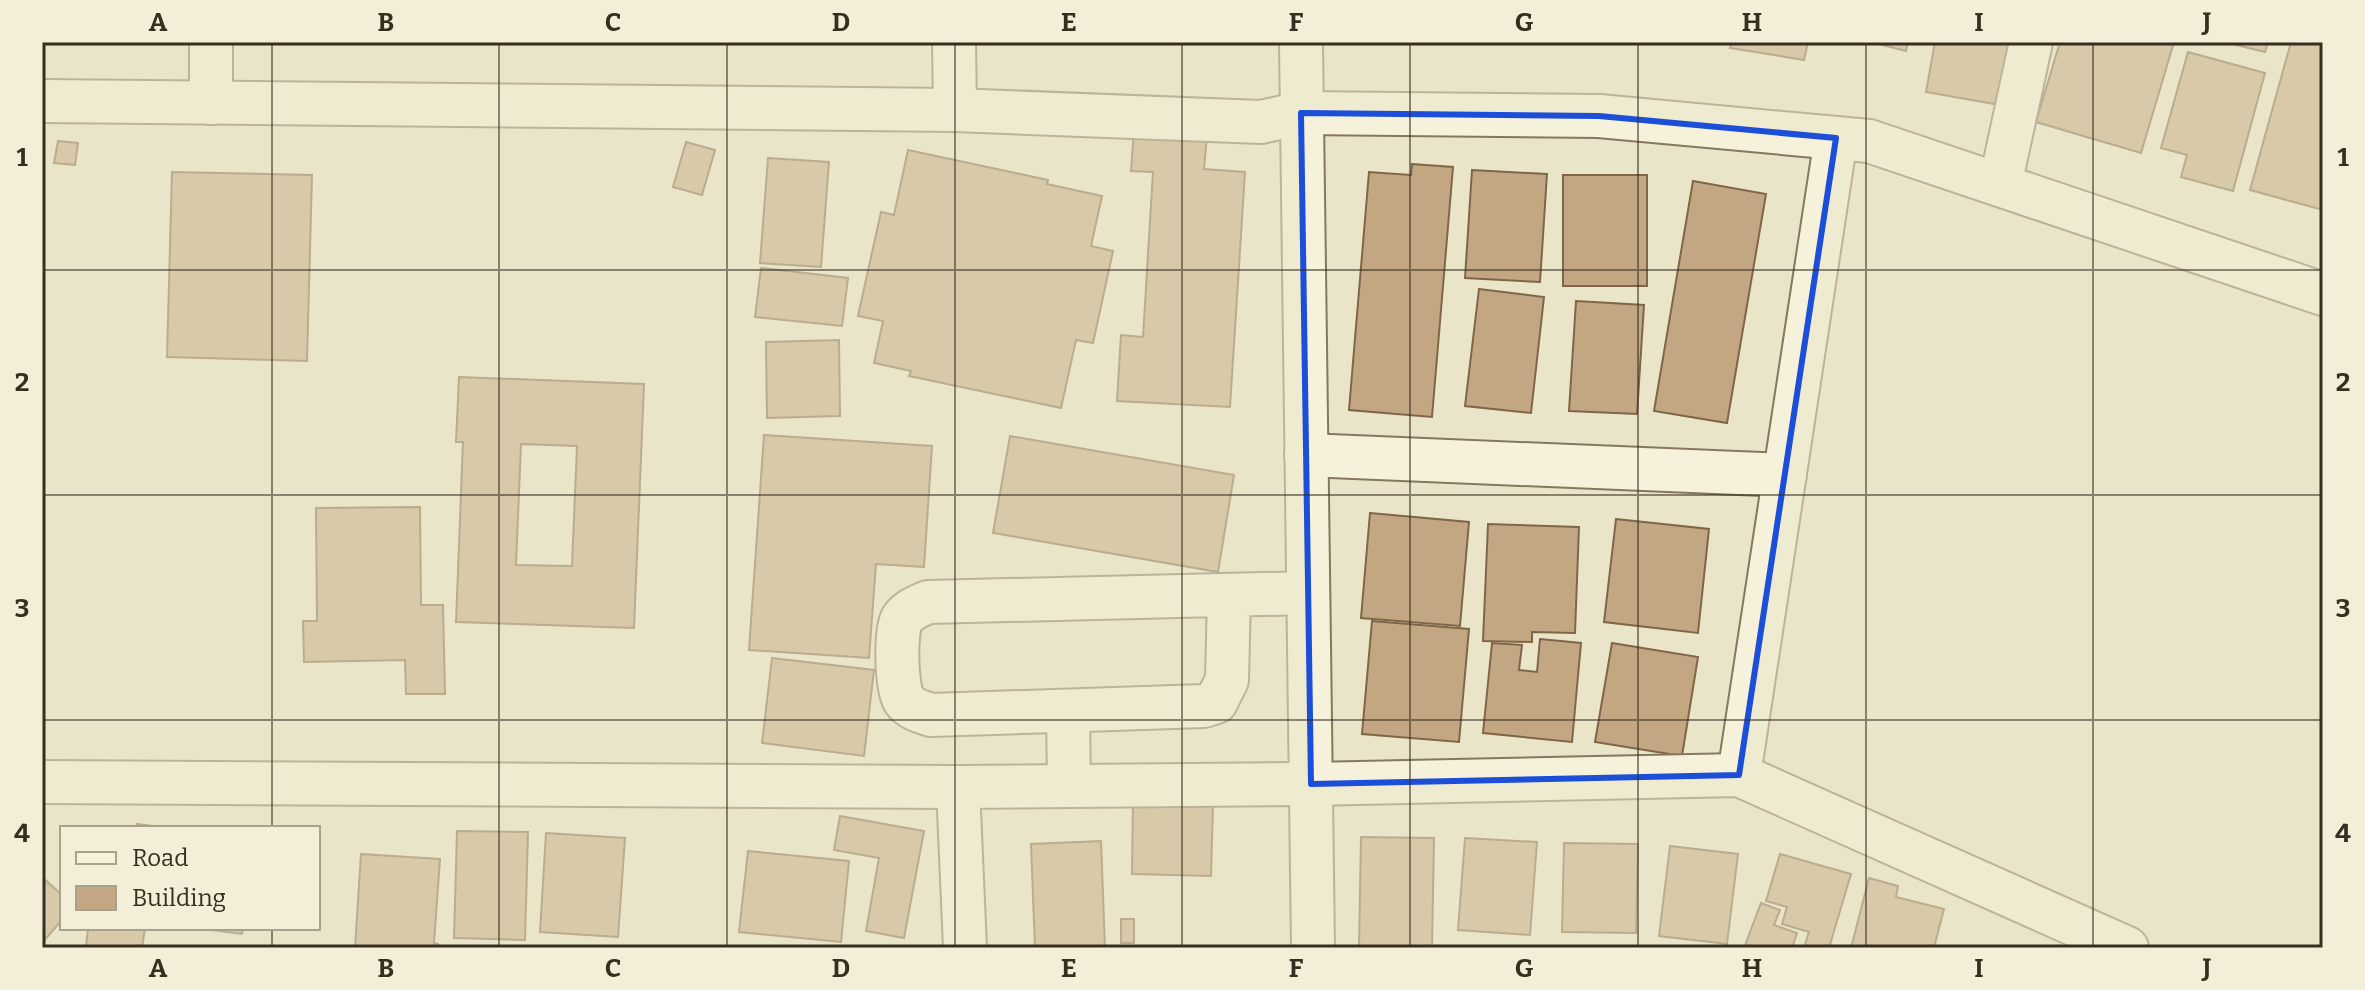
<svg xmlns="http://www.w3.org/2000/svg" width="2365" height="990" viewBox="0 0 2365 990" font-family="Bitter,serif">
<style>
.building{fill:#c3a783;stroke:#806648;stroke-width:2;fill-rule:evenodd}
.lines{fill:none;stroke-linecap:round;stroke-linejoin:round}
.minor-casing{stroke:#84785f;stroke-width:46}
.minor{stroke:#f5f1db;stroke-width:42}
.marked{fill:none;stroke:#1d4ed8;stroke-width:6;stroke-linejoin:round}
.grid{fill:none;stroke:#362e21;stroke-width:2;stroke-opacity:0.55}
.neatline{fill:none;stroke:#362e21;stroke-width:3}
.grid-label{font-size:26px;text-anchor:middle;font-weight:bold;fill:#362e21}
</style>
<rect width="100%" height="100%" fill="#eae5c9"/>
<g class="building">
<polygon points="1732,42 1808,42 1804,60 1730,48"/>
<polygon points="1871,42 1908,42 1906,51"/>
<polygon points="1935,42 2011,42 2000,105 1926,92"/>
<polygon points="2060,42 2174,42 2141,153 2036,122"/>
<polygon points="2224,42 2268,42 2265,52"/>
<polygon points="2291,42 2323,42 2323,210 2250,190"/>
<polygon points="2188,52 2265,73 2233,191 2181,177 2187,155 2161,148"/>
<polygon points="1134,130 1207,135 1204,169 1245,172 1230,407 1117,401 1121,335 1143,337 1153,172 1131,171"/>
<polygon points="58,141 78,143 75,165 54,163"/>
<polygon points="686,142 715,150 702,195 673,187"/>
<polygon points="908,150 1048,180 1047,184 1102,196 1091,246 1113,251 1093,343 1076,340 1061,408 909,376 911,371 874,363 883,321 858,316 881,212 894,215"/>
<polygon points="768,158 829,162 821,267 760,263"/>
<polygon points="1412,164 1453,167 1432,417 1349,410 1369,172 1411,175"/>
<polygon points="1472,170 1547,174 1540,282 1465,278"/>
<polygon points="172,172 312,175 307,361 167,357"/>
<rect x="1563" y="175" width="84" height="111"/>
<polygon points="1693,181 1766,194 1727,423 1654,411"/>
<polygon points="761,268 848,278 842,326 755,317"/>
<polygon points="1479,289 1544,297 1531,413 1465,406"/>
<polygon points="1576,301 1644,305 1637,414 1569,411"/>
<polygon points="839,340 840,416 767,418 766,342"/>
<path d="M459,377L644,384L634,628L456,622L463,442H456ZM521,444L577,446L572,566L516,565Z"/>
<polygon points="764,435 932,446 924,567 876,564 869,658 749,650"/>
<polygon points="1010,436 1234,475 1218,572 993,533"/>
<polygon points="420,507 421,605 443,605 445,694 406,694 405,660 304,662 303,621 317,621 316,508"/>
<polygon points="1370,513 1469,522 1460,626 1361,618"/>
<polygon points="1616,519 1709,529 1698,633 1604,622"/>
<polygon points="1488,524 1579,527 1575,633 1532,632 1532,642 1483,641"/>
<polygon points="1372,621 1469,629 1459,742 1362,734"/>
<polygon points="1540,639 1581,643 1572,742 1483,733 1492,643 1522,645 1519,670 1537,672"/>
<polygon points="1612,643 1698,657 1682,756 1595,742"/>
<polygon points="772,658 874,670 864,756 762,743"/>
<polygon points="1133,802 1213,804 1211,876 1132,874"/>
<polygon points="840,816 924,831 904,938 866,931 879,858 834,850"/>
<polygon points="137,824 170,828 136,828"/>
<polygon points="457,831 528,832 525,940 454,938"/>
<polygon points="546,833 625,838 618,937 540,932"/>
<polygon points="1361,837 1434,838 1432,948 1359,948"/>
<polygon points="1465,838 1537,842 1530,935 1458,930"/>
<polygon points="1101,841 1105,948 1035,948 1031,844"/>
<polygon points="1564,843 1638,844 1636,933 1562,932"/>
<polygon points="1670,846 1738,854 1727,944 1659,936"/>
<polygon points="748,851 849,861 841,942 739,932"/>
<polygon points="361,854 440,859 434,943 438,944 438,948 355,948"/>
<polygon points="1780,854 1851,874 1829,948 1804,948 1809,932 1782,924 1787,907 1766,901"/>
<polygon points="42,877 62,895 62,920 42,943"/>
<polygon points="1869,878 1898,886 1896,897 1944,909 1934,948 1851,948"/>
<polygon points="1761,903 1780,910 1774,925 1797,933 1792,948 1744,948"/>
<rect x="1121" y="919" width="13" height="24"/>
<polygon points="88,928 145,928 142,948 86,948"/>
<polygon points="196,928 243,928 242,934"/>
</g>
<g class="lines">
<defs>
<g id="minor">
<polyline points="211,42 211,103"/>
<polyline points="954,42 955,110"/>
<polyline points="1301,42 1313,948"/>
<polyline points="42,101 955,110 1261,122 1301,113 1599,116 1869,141 2323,294"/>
<polyline points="2000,185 2031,42"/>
<polyline points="1306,455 1785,475"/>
<path d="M1229,595L1227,680L1216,702L1204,706L931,715C922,712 910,709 904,700C896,687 895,632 902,619C908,610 919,606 928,602L1308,593"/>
<polyline points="1068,711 1069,786"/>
<polyline points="1739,775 1836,138"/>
<polyline points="42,782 958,787 1311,784 1739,775 2127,948"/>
<polyline points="958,787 965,948"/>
</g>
</defs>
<use href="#minor" class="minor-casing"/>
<use href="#minor" class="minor"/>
</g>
<path d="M0 0H2365V990H0ZM1301,113L1599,116L1836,138L1739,775L1311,784Z" fill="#eae5c9" fill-opacity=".55" fill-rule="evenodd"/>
<path class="marked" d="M1301,113L1599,116L1836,138L1739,775L1311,784Z"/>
<path class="grid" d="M272,42V828M499,42V948M727,42V948M955,42V948M1182,42V948M1410,42V948M1638,42V948M1866,42V948M2093,42V948M42,270H2323M42,495H2323M42,720H2323M272,928V948"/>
<rect width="2365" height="990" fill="none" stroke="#f2eed7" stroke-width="88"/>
<rect x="60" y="826" width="260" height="104" fill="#f2eed7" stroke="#a7a18e" stroke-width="2"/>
<rect x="76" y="852" width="40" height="12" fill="#f5f1db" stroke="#a7a18e" stroke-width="2"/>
<text x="132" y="866" font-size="24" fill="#362e21">Road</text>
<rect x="76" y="886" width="40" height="24" fill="#c3a783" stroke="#a7a18e" stroke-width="2"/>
<text x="132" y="906" font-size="24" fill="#362e21">Building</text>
<rect x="44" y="44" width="2277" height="902" class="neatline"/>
<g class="grid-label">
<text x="158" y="31">A</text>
<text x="386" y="31">B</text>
<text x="613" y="31">C</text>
<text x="841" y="31">D</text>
<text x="1069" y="31">E</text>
<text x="1296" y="31">F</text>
<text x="1524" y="31">G</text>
<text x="1752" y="31">H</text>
<text x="1979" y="31">I</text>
<text x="2207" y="31">J</text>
<text x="22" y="166">1</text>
<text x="2343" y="166">1</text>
<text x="22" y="391">2</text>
<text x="2343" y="391">2</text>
<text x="22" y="617">3</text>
<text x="2343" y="617">3</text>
<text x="22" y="842">4</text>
<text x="2343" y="842">4</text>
<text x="158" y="977">A</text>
<text x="386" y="977">B</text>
<text x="613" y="977">C</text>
<text x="841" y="977">D</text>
<text x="1069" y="977">E</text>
<text x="1296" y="977">F</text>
<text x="1524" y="977">G</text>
<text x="1752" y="977">H</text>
<text x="1979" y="977">I</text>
<text x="2207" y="977">J</text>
</g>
</svg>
